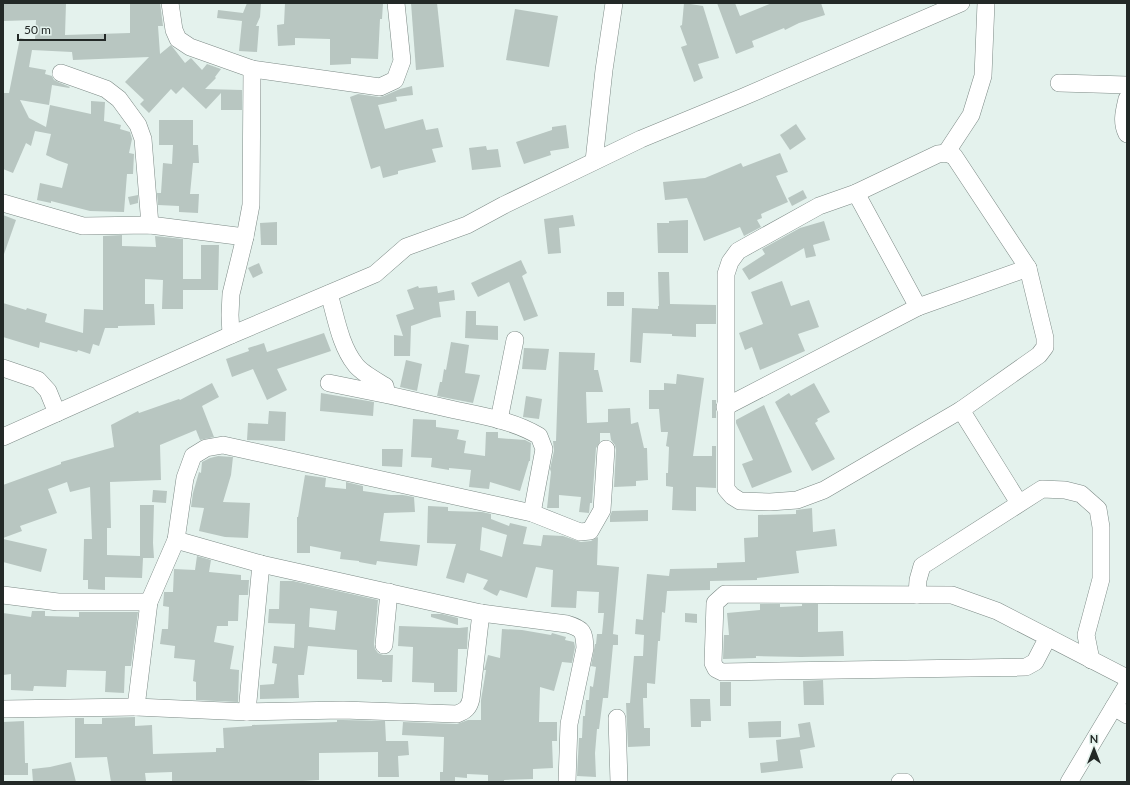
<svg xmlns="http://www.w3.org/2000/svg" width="1130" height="785" viewBox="0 0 1130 785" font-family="Lato,sans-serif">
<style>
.building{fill:#b8c6c1;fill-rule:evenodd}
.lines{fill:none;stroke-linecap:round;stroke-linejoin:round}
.minor-casing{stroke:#7d8a86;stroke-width:18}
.minor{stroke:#fff;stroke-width:17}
</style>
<rect width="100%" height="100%" fill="#e4f2ed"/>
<g class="building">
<polygon points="3,3 66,3 65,35 130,33 130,3 160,3 163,26 158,26 160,54 171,45 185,63 191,58 202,70 207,64 221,69 215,77 216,78 205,89 242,90 242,110 221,110 221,93 206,109 183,87 176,94 171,89 149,113 140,104 144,100 125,82 149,57 73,60 72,52 32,50 29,67 46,70 45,74 52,76 54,80 58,82 70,87 69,88 52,85 49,105 20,100 29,118 46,127 50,105 91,114 91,101 105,102 104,121 121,125 120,129 130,132 132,139 129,153 134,154 133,174 127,174 124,212 90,211 51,201 51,203 37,200 40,183 62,188 68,164 57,160 46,155 51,134 35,131 31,146 26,143 13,173 3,169 3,93 9,93 20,38 35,41 36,20 3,21"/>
<polygon points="247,3 261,3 260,17 256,26 259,26 257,52 239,51 242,21 217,18 218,10 243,13"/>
<polygon points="285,3 383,3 382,19 380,19 378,59 351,58 351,64 330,65 330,39 295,38 295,45 278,46 277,25 284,24"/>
<polygon points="411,3 437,3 444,67 416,70"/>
<polygon points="684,3 703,6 719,58 698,64 703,78 694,82 681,47 687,45 680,26 682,25"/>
<polygon points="717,3 735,3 740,16 772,3 821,3 825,15 799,23 785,30 784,28 752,41 754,47 736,54"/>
<polygon points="515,9 558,16 549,67 506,60"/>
<polygon points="412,86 413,95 396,97 397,101 378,105 385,129 423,119 426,130 438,128 443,147 432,149 436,162 398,171 398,174 383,178 380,166 371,169 350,97 358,94 379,97 384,96 400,89"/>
<polygon points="159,120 193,120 193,145 198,145 199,163 193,163 190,194 199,194 198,213 179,212 179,206 158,205 157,193 161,193 163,163 172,164 173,145 159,145"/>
<polygon points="796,124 806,139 790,150 780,135"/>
<polygon points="566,125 569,148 550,151 551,155 524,164 516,142 552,130 552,127"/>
<polygon points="486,146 487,150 498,149 501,167 472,170 469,148"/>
<polygon points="780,153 788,172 776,176 788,202 761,214 762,218 757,220 761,227 744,236 740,227 704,241 687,198 665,200 663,182 705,178 741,163 743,167"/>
<polygon points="803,190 807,198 792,206 788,198"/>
<polygon points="138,195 138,203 130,205 128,197"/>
<polygon points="3,215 16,220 4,254 3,254"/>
<polygon points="573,215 575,226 559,228 561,253 548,254 544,219"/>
<polygon points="688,220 688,253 658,253 657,223 669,223 669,221"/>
<polygon points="824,221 830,240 813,245 816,256 806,258 804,248 749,280 742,269 765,254 762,249 800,228"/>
<polygon points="277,222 277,245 261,245 260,223"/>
<polygon points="122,235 122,246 156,247 155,236 183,239 183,279 201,279 201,245 219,245 218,290 183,290 183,309 162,309 163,280 145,279 145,304 154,304 155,325 118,326 118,328 105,328 99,346 93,344 90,354 78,350 77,352 40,342 39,348 3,337 3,303 26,310 27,308 47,314 45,322 83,333 84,309 103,310 103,236"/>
<polygon points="521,260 527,273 522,276 538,316 524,321 509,282 478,297 471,283"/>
<polygon points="259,263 263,273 253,278 248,268"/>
<polygon points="658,272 669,272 670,304 716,305 716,324 696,324 696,337 672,336 672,334 643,333 641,363 630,362 632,308 658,309 658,306 659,306"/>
<polygon points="782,281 791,306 809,300 819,327 798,334 805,351 760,370 752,347 745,350 739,333 763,324 751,292"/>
<polygon points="418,286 419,288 437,286 438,293 454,290 455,300 439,302 441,317 434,318 411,326 410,356 394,356 394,335 403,336 396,315 414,309 407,290"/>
<rect x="607" y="292" width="17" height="14"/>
<polygon points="466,311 476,311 476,325 498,326 498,340 465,338"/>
<polygon points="324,333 331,351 277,369 287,390 267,400 253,369 232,377 226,359 249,351 248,348 264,343 267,352"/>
<polygon points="451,342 469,345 465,373 480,375 473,403 437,396 440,382 442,382 444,369 446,370"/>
<polygon points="524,348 549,349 546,370 522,369"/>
<polygon points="559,352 595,353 594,370 598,370 603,392 586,392 587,423 608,422 608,409 630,408 631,424 638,422 644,448 647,448 648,480 636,481 636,486 614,487 616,450 615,445 611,440 610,433 600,433 600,442 596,448 592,503 590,503 589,513 579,512 581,497 559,495 559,508 547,508 551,472 550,469 554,451 553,441 556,441"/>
<polygon points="406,360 422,364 417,391 400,387"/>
<polygon points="677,374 704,378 693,456 716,456 716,488 696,487 696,511 672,510 673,487 666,486 666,473 668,473 669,447 666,446 668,432 661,432 659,409 649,409 649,390 664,390 664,383 676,384"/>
<polygon points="212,383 219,397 202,406 214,437 200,440 196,430 160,445 161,480 110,482 111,528 107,528 107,555 140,556 140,505 154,505 153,543 154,558 143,558 142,578 105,577 105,590 88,589 88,580 83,580 84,539 92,539 90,487 70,492 67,482 48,489 57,513 20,526 22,531 3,538 3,485 61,464 61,462 114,447 111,425 138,411 139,413 179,399 180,400"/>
<polygon points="814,383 830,412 817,419 818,421 815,423 835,459 812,471 775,402 789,393 791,396"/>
<polygon points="321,393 374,402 373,416 320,411"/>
<polygon points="526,396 542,399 539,419 523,417"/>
<rect x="712" y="400" width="4" height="18"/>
<polygon points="764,405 792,472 752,488 742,464 753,460 736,423 736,420"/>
<polygon points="269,411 286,412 285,441 247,440 248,423 268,424"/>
<polygon points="413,419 436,420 436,427 459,430 457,439 466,441 464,453 485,456 486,432 498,432 498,438 525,440 531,443 530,461 529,461 520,491 490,482 489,489 469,487 471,470 449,468 449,470 431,467 432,458 411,457"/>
<rect x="712" y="446" width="4" height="10"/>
<polygon points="382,449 403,449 402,467 382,466"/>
<polygon points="218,456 233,457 231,475 223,502 250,503 248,538 225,537 199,531 204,508 191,507 193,493 199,472 201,473 202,462 210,458"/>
<polygon points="305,475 326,478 325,487 346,489 346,482 363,486 363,491 391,495 403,495 414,497 415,512 384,513 380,541 420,545 417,566 377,561 376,565 359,562 359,561 340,559 341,552 310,546 310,553 297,553 297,517 298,517"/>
<polygon points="153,490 167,491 166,503 152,502"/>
<path d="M428,506L448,507V511L482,512L491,514V519L509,526L510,523L527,527L523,544L541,546L543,535L563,536L581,542L591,541L598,537L597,565L619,567L613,634L618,635V645H613L608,698H603L599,729H597L595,753L596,777L577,776L579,738H582L583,716H585L586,700H589L590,686L593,687L596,667L591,666L595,644H596L597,634H602L604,613H598L599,592L577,591L576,608L551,607L553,570L536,567L527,598L500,590L497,596L483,589L488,580L467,573L464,583L446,578L456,544L427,543ZM482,527L507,535L502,557L480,550Z"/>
<polygon points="812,508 813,532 835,529 837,546 796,551 799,573 757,578 757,580 710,581 710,590 667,591 665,613 662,612 660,641 658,641 655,684 647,683 647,698 643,698 644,728 650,728 650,746 628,747 626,703 630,703 634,656 643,656 644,635 635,634 636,619 643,620 647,574 669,576 670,569 717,568 717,563 745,562 744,538 758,537 758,515 796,514 796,510"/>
<polygon points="648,510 648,521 610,522 610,516 612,511"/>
<polygon points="3,539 47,549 41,572 3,562"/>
<polygon points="197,556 211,560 209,572 241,575 241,580 249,580 248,595 239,595 238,621 228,621 228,626 217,626 214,642 234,646 230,669 239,670 238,702 196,700 196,682 193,681 195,660 174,658 175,646 160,644 162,629 168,629 169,607 163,606 164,593 164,592 173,592 174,569 195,570"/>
<path d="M280,581H293L378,600L374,644L375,649L378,653L383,655H393L392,682H382V680L357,679V650L308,646L304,675H298L299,698L260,699V685L274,684L277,664L272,663L274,646L294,648L295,624L268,623L269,609H279ZM310,608L337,611L335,630L309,627Z"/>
<polygon points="760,604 780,604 780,607 802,606 802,604 818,604 818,632 843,631 844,656 801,657 756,656 756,658 723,659 724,635 729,635 727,613 760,610"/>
<polygon points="32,611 45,611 45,616 79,617 79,612 138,612 131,666 125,666 124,693 105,692 106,671 67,670 66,687 34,686 33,691 11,690 11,674 3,675 3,613 31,617"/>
<polygon points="685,613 697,614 697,623 685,622"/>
<polygon points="431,614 442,614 458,618 458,625 431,617"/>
<polygon points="399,626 459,628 468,627 467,649 458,649 457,692 434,692 434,683 412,682 413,647 398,646"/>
<polygon points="502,629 522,630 551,635 552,633 566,637 565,640 574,642 575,647 572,663 562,662 554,691 540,687 539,722 557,722 557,741 552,741 553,768 533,769 533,779 504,780 504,782 488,782 488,775 467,774 467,778 455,777 455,782 440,782 440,772 443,772 444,737 402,735 403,722 457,724 468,720 481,720 481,700 486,670 484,670 485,667 488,655 500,658"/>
<polygon points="823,680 824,705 804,705 803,681"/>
<rect x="720" y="682" width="11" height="24"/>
<polygon points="690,699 710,699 711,721 701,721 701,727 691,727"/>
<polygon points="135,717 135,726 152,725 153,754 216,752 216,748 224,748 223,728 252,726 252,725 337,722 337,720 343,720 385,721 386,741 408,741 409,755 398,756 399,777 378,777 378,752 319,753 319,780 303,781 303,782 243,782 243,781 172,782 172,772 145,773 146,781 137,782 111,782 107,757 75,758 75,718 84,718 84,724 102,724 102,718"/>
<polygon points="24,721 25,763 28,763 28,775 3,775 3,722"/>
<polygon points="781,721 781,737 749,738 748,722"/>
<polygon points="810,722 815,747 800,750 803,768 761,773 760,763 778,761 776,740 800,737 798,724"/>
<polygon points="71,762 76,782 33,782 32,769 50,767"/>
</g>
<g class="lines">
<defs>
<g id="minor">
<polyline points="170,3 174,30 178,39 190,47 252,69 380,87 395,80 402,61 396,3"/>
<polyline points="61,73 106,89 119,99 138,125 143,139 150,225"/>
<polyline points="1059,83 1127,85"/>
<path d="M1127,99C1124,112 1121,122 1127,134"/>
<polygon points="946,153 954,156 1028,268 1045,338 1045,347 1039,355 961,410 824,490 797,500 770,502 740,501 732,496 726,489 726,274 730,262 738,251 819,206 856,193 938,154"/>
<polyline points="946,153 971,115 983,76 986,3"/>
<polyline points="594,161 604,70 614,3"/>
<polyline points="856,193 918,307"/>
<polyline points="3,203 83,226 150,225 245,237"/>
<path d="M329,294C336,317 340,345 355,364C360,372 377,381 385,386L387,394"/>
<polyline points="231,335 230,315 231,294 245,237 251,205 252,69"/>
<polyline points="3,368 38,380 48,391 57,413"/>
<path d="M329,383C371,391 413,400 455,410C484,416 514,421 539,436L544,449L532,513"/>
<polyline points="725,407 918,307 1028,268"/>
<polyline points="961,410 1019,503"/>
<polyline points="499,420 515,340"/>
<polyline points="3,437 231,335 375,274 406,247 467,225 504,205 641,139 743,97 961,3"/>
<path d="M176,540L261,564L481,613L567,624C583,629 584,631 585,648L569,724L567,782"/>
<polyline points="3,595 58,602 149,602"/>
<polyline points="917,595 918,580 922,566 1042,489 1065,490 1081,494 1098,509 1101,527 1101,579 1086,635 1091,660"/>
<path d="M481,613L471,699C469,708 465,711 457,714L343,710L247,712L136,707L149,602L176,540L185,478L193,456L206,448L223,445L532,513L580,532L590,531L602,510L606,449"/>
<polyline points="1048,637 1035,662 1026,667 722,672 716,669 713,663 715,603 725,594 952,595 997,611 1127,678"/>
<polyline points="384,645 389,592"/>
<polyline points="1114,707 1127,715"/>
<polyline points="3,709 136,707"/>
<polyline points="247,712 261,564"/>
<polyline points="617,718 619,782"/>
<polyline points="900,782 905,782"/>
<polyline points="1069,782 1127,685"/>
</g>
</defs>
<use href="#minor" class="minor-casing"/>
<use href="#minor" class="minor"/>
</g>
<rect width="1130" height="785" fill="none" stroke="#232927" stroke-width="8"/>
<g transform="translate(1094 749)" stroke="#e4f2ed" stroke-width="3" paint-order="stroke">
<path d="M0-3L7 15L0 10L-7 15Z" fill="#232927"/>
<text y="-6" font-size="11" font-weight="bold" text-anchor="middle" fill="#232927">N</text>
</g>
<path d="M18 34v6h87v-6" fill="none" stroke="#232927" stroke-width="2"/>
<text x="24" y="34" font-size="12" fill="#232927" stroke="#e4f2ed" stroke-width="3" paint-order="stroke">50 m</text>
</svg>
